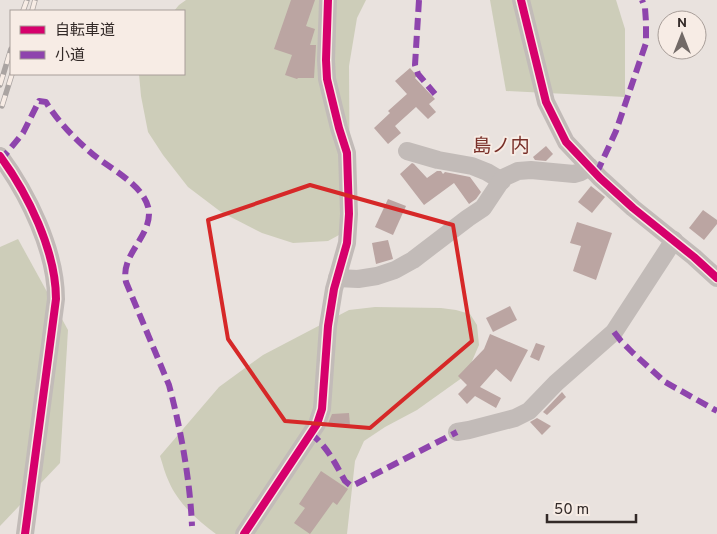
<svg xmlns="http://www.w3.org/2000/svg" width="717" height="534" viewBox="0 0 717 534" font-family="Overpass,'Noto Sans JP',sans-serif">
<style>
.green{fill:#cdcdb9}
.building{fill:#bba5a2}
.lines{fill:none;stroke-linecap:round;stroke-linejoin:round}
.minor{stroke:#c2bbb8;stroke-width:18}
.rail-casing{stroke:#aaa4a2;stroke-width:5.5}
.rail{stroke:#f7ece5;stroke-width:4;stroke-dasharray:11;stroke-linecap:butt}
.quiet{stroke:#8e44ad;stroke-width:6;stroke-dasharray:12 6;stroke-linecap:butt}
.cycleway-casing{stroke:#f7ece5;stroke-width:11}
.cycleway{stroke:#d6006c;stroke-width:8}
.marked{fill:none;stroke:#d62828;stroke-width:4;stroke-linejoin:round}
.labels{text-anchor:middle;stroke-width:4;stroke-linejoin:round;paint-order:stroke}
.quarter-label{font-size:19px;fill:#792f28;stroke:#f7ece5}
</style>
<rect width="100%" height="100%" fill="#e9e2de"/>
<g class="green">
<polygon points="186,0 366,0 357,18 349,66 350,229 328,241 293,243 262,233 221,212 188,187 163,155 148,132 141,96 139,74 184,74 184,11 174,11 179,5"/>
<polygon points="490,0 616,0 625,29 625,97 506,91"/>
<polygon points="18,239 68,330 60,463 0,526 0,247"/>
<path d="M375,307L441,308L456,310L470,314L477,325L479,345L466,375L417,410L385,427L364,441L355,461L347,534H216C198,521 178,503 169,482C165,474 163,465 160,456L219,387L263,355L349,310Z"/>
</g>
<g class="building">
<polygon points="291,0 315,0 306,26 315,29 310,45 316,45 314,78 298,78 297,79 285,75 292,55 274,49"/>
<polygon points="410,68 417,76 415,78 435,99 429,104 436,112 428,119 416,107 395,126 401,133 388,144 374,128 390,113 388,111 407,94 395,81"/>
<polygon points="546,146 553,154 546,161 535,160 533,157"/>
<polygon points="412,163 414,164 427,178 437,171 441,171 443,174 445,172 470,177 481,192 476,199 469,204 454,183 424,205 407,183 400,174"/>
<polygon points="591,186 605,197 592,213 578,202"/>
<polygon points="388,199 406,206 393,235 375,227"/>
<polygon points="703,210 717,220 717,224 704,240 689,228"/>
<polygon points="577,222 612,233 596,280 573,271 581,246 570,243"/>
<polygon points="388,240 393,259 376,264 372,243"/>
<polygon points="510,306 517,320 493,332 486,318"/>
<polygon points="490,334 528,350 511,382 496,369 480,387 501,398 496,408 475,396 467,404 458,394 467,385 458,376 484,349"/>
<polygon points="536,343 545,346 539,361 530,357"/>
<polygon points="562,392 566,397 547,415 543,412"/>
<polygon points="349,413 350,425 327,426 332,414"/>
<polygon points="537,418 551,426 542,435 530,422"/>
<polygon points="321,471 348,489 337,505 333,502 310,534 294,523 305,508 299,504"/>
</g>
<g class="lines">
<g class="minor">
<polyline points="521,0 546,102 566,142 600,178 633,208 694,257 717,278"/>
<polyline points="407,151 438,160 472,166 487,172 502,181"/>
<path d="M0,156C28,194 56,251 56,299L25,534"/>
<polyline points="337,278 358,279 377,276 395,270 413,260 468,218 483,208 503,178 518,171 531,170 574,174 581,172 590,167"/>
<polyline points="457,432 469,430 515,418 529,411 556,383 614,332 674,240"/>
<polyline points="244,534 317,424 322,409 328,326 334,289 347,243 349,214 347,153 339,128 327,79 326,60 328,0"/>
</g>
<defs>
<g id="rail">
<polyline points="23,11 27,0"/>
<polyline points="32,11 35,0"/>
<polyline points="0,85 11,49"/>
<polyline points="2,106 12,74"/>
</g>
</defs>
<use href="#rail" class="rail-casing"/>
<use href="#rail" class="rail"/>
<g class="quiet">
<polyline points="419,0 415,65 418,74 435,94"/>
<path d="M0,161L23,133L39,101L46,102C56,119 74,138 89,151C106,167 147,185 149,212C150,238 120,255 126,282L169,385C181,430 190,480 192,526"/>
<polyline points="595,172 599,168 616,131 646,43 646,22 645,8 642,0"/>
<polyline points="614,332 621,341 633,353 665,382 717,411"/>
<path d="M310,433C327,446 335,463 345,481L350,485H354L457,432"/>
</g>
<defs>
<g id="cycleway">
<polyline points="521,0 546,102 566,142 600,178 633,208 694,257 717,278"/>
<path d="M0,156C28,194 56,251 56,299L25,534"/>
<polyline points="244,534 317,424 322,409 328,326 334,289 347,243 349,214 347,153 339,128 327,79 326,60 328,0"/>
</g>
</defs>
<use href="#cycleway" class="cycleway-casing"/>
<use href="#cycleway" class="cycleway"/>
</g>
<path class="marked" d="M310,185L453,225L472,341L370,428L285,421L228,339L208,220Z"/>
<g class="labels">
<g class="quarter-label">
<text x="501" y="152">島ノ内</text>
</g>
</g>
<rect x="10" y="10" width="175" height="65" fill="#f7ece5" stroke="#a89e99"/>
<rect x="20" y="26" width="25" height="8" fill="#d6006c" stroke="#a89e99"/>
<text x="55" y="35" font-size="15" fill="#322927">自転車道</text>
<rect x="20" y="51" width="25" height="8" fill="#8e44ad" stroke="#a89e99"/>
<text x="55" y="60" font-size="15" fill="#322927">小道</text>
<g transform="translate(682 35)"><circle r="24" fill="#f7ece5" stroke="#a89e99"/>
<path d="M0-4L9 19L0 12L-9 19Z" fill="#726a67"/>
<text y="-8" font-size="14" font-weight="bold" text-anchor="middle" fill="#322927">N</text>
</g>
<path d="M547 514v8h89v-8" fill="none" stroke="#322927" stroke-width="2.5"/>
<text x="554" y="514" font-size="15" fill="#322927" stroke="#f7ece5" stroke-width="4" paint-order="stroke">50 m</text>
</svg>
